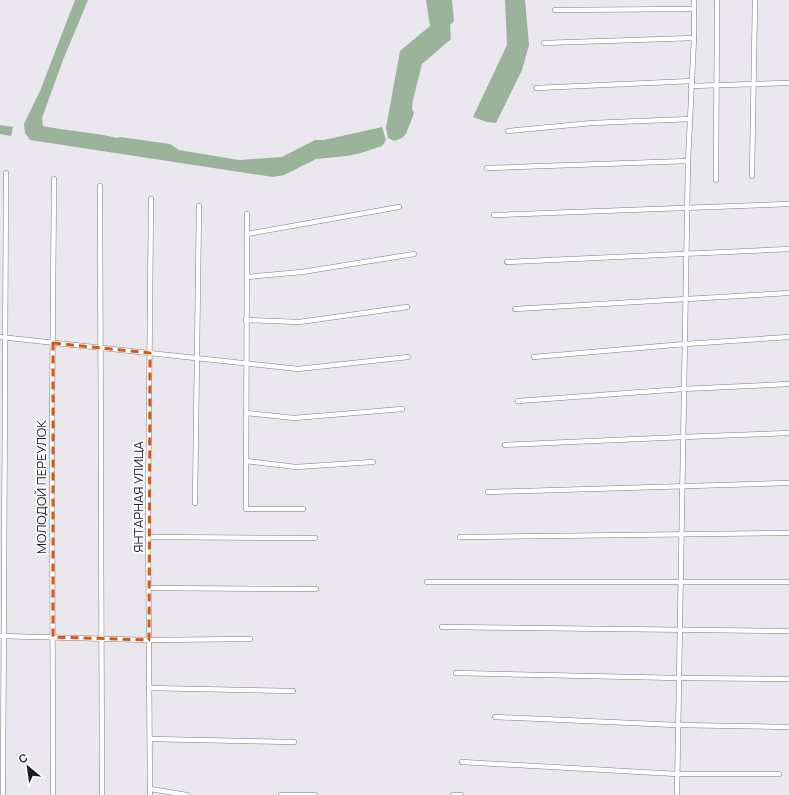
<svg xmlns="http://www.w3.org/2000/svg" width="789" height="795" viewBox="0 0 789 795" font-family="Manrope,sans-serif">
<style>
.forest{fill:#9ab39a}
.lines{fill:none;stroke-linecap:round;stroke-linejoin:round}
.minor-casing{stroke:#7e7c83;stroke-width:5.5}
.minor{stroke:#fff;stroke-width:4.5}
.marked{fill:none;stroke:#de560d;stroke-width:3;stroke-dasharray:8 5;stroke-linejoin:round}
.labels{text-anchor:middle;stroke-width:3.5;stroke-linejoin:round;paint-order:stroke}
.street-label{font-size:13px;fill:#1c1b1e;stroke:#fff}
</style>
<rect width="100%" height="100%" fill="#eae7ef"/>
<g class="forest">
<path d="M75,0H88L63,60L42,118L43,126C68,131 93,132 117,138L120,137L170,144L179,150L239,160L282,157L315,140H324L382,127L386,140L382,146L361,153L347,156L316,159L284,175L273,177L30,140L25,133L24,124L40,91Z"/>
<polygon points="426,0 452,0 454,21 450,25 451,39 422,64 413,100 412,109 414,113 406,134 402,138 394,141 388,138 386,128 400,51 430,26"/>
<polygon points="505,0 525,0 529,45 522,70 496,123 487,122 473,117 507,45"/>
<polygon points="0,125 13,127 11,136 0,134"/>
</g>
<g class="lines">
<defs>
<g id="minor">
<polyline points="555,10 694,9"/>
<polyline points="544,43 694,38"/>
<polyline points="691,86 789,83"/>
<polyline points="536,88 692,81"/>
<polyline points="508,131 592,123 690,119"/>
<polyline points="688,161 694,38 694,0"/>
<polyline points="487,168 688,161 677,795"/>
<polyline points="752,176 755,0"/>
<polyline points="716,180 717,0"/>
<polyline points="100,186 102,795"/>
<polyline points="247,214 246,509 303,509"/>
<polyline points="494,215 789,204"/>
<polyline points="247,234 399,207"/>
<polyline points="507,262 789,249"/>
<polyline points="247,277 302,272 414,254"/>
<polyline points="515,309 789,293"/>
<polyline points="246,320 299,322 407,307"/>
<polyline points="0,337 298,369 408,357"/>
<polyline points="534,357 685,344 789,337"/>
<polyline points="518,401 683,389 789,384"/>
<polyline points="246,413 294,418 402,409"/>
<polyline points="505,445 683,437 789,433"/>
<polyline points="246,461 296,467 373,462"/>
<polyline points="488,492 789,483"/>
<polyline points="195,503 199,206"/>
<polyline points="149,537 315,538"/>
<polyline points="460,537 789,533"/>
<polyline points="427,582 789,582"/>
<polyline points="149,588 316,589"/>
<polyline points="442,627 789,631"/>
<polyline points="0,636 149,640 250,639"/>
<polyline points="456,673 678,678 789,679"/>
<polyline points="149,688 293,691"/>
<polyline points="495,717 677,725 789,727"/>
<polyline points="150,739 294,742"/>
<polyline points="462,762 677,774 779,774"/>
<polyline points="150,789 187,795"/>
<polyline points="3,793 6,173"/>
<polyline points="53,795 52,425 54,179"/>
<polyline points="150,795 148,514 151,199"/>
<polyline points="281,795 315,795"/>
<polyline points="453,795 461,795"/>
</g>
</defs>
<use href="#minor" class="minor-casing"/>
<use href="#minor" class="minor"/>
</g>
<path class="marked" d="M53,343L150,353L149,640L53,637Z"/>
<g class="labels">
<g class="street-label">
<text transform="translate(41 487) rotate(-90)" y="5">МОЛОДОЙ ПЕРЕУЛОК</text>
<text transform="translate(138 497) rotate(-90)" y="5">ЯНТАРНАЯ УЛИЦА</text>
</g>
</g>
<g transform="translate(28 767) rotate(331)" stroke="#ffffff" stroke-width="3" paint-order="stroke">
<path d="M0-3L7 15L0 10L-7 15Z" fill="#1c1b1e"/>
<text y="-6" font-size="11" font-weight="bold" text-anchor="middle" fill="#1c1b1e">С</text>
</g>
</svg>
